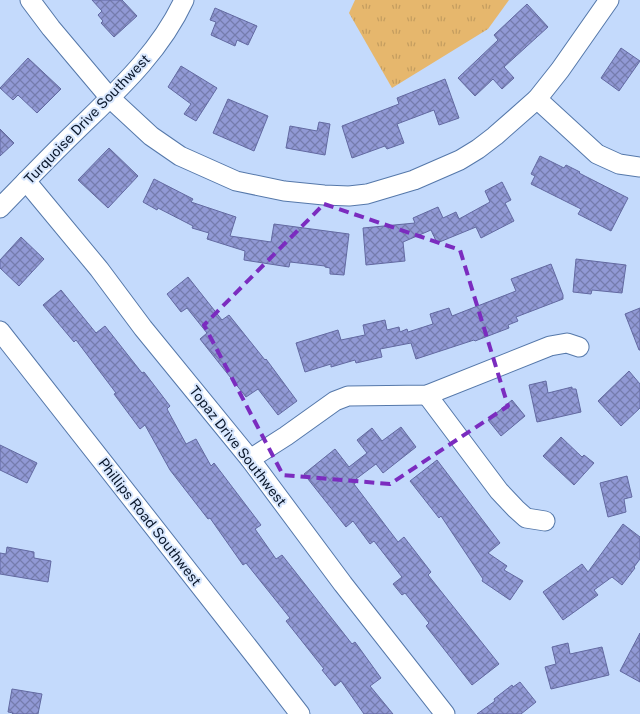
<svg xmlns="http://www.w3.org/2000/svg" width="640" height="714" viewBox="0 0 640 714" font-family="'Public Sans',sans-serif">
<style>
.grass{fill:url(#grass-tufts)}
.building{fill:url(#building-cross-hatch);stroke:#6269a1}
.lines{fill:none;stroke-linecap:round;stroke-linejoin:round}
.minor-casing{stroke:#5578aa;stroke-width:21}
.minor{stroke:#fff;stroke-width:19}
.marked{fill:none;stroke:#7b2cbf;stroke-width:4;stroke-dasharray:10 6;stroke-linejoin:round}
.labels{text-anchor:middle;stroke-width:4;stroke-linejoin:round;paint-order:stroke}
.street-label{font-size:14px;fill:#09162a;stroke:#d8e7fe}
</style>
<defs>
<pattern id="grass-tufts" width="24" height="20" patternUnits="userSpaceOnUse" patternTransform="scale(1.25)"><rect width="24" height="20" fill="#e6b76d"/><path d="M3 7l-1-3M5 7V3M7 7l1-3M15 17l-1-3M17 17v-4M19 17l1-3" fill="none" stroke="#c49d5f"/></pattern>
<pattern id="building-cross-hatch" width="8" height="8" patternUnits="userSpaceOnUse" patternTransform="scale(1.25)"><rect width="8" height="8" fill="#9199d5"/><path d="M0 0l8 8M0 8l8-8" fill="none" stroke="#757cad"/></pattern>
</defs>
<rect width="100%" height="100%" fill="#c4dafc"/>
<polygon class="grass" points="355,0 509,0 488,29 392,88 349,13"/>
<g class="building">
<polygon points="92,0 122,0 137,16 114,37 101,23 103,21 98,15 102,11"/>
<polygon points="527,4 548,27 504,67 514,78 502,89 493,79 475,96 458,78 498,40 494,35"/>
<polygon points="215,8 257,26 248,45 237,40 235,46 211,35 216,22 210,20"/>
<polygon points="621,48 640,61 619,91 601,78"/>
<polygon points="28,58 61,89 37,113 18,95 13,100 0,88"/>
<polygon points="181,66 217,88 196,121 184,114 191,104 168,87"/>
<polygon points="445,79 459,118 439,125 434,110 397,124 404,143 387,149 385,146 352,158 342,126 399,104 397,98"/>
<polygon points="228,99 268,116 254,151 213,133"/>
<polygon points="319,122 330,124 325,155 286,148 290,126 317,131"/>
<polygon points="0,129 14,143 0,156"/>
<polygon points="109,148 138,176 108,208 78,180"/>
<polygon points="540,156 564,168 566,165 580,172 579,173 628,198 611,231 578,214 581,209 531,184 535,176 531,174"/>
<polygon points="154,179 193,199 191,202 236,217 230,236 271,242 274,224 349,234 344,275 330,274 330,268 325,267 325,266 290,262 289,267 244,260 245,251 207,239 209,233 192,228 193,226 158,208 157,210 143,202"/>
<polygon points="502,182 511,200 505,203 514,221 481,238 476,227 437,243 431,230 403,242 405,261 366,265 363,228 415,223 413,218 438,207 443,218 456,212 459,219 490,202 485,191"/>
<polygon points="21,237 44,259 19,286 0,268 0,260"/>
<polygon points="576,259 626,265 622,293 592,290 591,294 573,292"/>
<polygon points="551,264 563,295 563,299 516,317 518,321 508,325 509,328 475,341 474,340 416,359 411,343 380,349 382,357 356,363 355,360 331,367 331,364 305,372 296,343 338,330 341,340 365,335 363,325 385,320 387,330 399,327 400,332 407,329 408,332 433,324 430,314 449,308 452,316 516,291 511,279"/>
<polygon points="188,277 222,320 229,315 265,360 266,359 297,401 278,415 258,389 246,397 200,339 207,333 187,308 181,312 167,294"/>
<polygon points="61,290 96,333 105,326 142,373 144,372 170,406 167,409 186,444 196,439 211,466 214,463 261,525 255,529 276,559 282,555 352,644 355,642 381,678 370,686 393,714 364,714 341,681 335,686 322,670 324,669 286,621 290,618 246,563 243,565 210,518 208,519 170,470 145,425 140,429 114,394 116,393 76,340 74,342 43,305"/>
<polygon points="640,308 640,350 639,350 625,314"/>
<polygon points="629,371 640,384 640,408 621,426 598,401"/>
<polygon points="546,381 548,393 572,387 572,389 576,389 581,412 537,422 529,385"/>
<polygon points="512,400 525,416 501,436 488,420"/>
<polygon points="401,427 416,447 383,473 376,464 356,479 358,481 354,484 398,542 404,537 431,572 428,575 499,664 472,685 426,626 429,623 405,593 402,595 393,584 402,577 374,541 370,544 353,521 346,527 304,474 335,449 349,467 367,453 357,440 372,428 382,441"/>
<polygon points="561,437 582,457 584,455 594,463 574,485 543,456"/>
<polygon points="0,445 37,463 27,483 0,470"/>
<polygon points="437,460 500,543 488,553 507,566 504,570 523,581 510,600 482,581 483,579 441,516 439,518 410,481"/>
<polygon points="627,476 632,497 624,499 626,512 608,517 600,483"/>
<polygon points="623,524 640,537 640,559 634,567 635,568 622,585 612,577 594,590 598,595 563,620 543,592 582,564 588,572"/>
<polygon points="7,547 34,552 34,558 51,561 48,582 0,574 0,553 6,554"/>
<polygon points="640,633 640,682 620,671"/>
<polygon points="568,643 570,654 602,647 609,675 551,689 545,667 556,664 552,647"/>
<polygon points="520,682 536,702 521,714 477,714 495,701 494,699 512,685 513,687"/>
<polygon points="12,689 42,694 38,714 12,714 13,713 8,712"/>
</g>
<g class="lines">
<defs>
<g id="minor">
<polyline points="30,0 51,28 110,98 151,136 180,156 236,181 284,191 324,195 349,196 367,194 414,180 460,160 478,149 495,136 537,99 560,70 609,0"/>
<polyline points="537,99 597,154 619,164 640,167"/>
<polyline points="26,181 99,269 143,328 250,459 343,584 445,714"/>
<path d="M0,208C26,181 51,155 78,129C118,90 160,52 184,0"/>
<polyline points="0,331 259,661 300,714"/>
<polyline points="427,395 499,491 516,509 526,518 545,521"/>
<polyline points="250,459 286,436 335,401 348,396 427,395 550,346 567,343 579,347"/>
</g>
</defs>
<use href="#minor" class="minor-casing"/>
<use href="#minor" class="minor"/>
</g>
<path class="marked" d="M324,204L460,250L508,406L390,484L283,475L204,325Z"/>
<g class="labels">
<g class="street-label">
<text transform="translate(87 119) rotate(-46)" y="5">Turquoise Drive Southwest</text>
<text transform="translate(238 446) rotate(52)" y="5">Topaz Drive Southwest</text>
<text transform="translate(150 522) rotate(52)" y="5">Phillips Road Southwest</text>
</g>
</g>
</svg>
